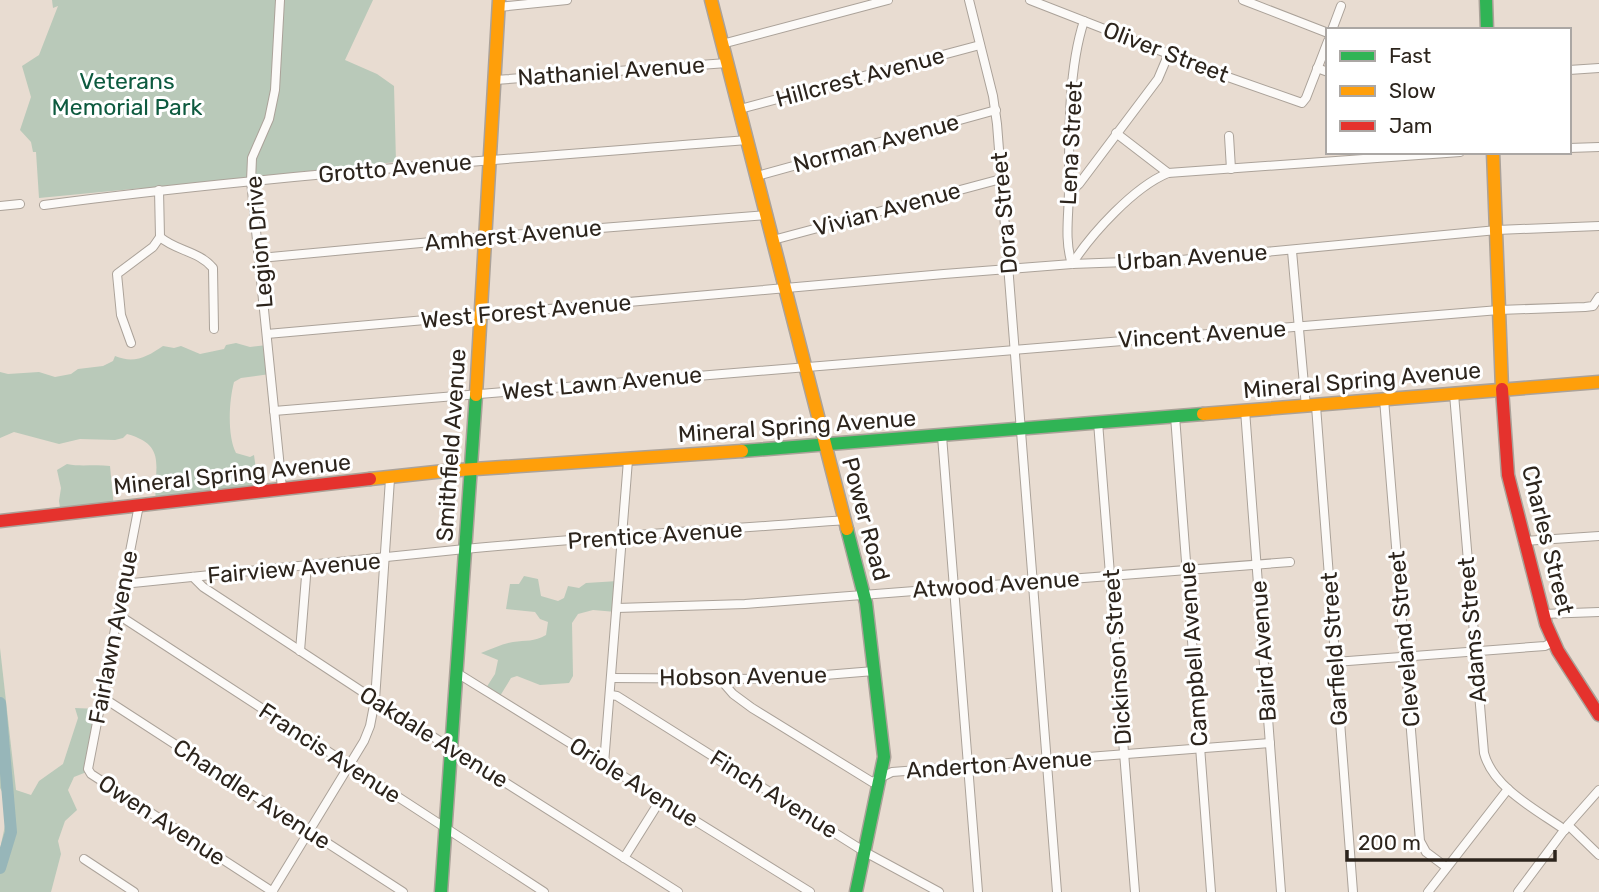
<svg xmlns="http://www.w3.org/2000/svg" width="1599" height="892" viewBox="0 0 1599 892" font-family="Rubik,sans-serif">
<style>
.green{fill:#b9c9b9}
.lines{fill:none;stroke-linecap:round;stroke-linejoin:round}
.river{stroke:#97b6b9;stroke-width:12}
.street-casing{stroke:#aba299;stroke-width:10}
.fast-casing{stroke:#aba299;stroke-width:15}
.slow-casing{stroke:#aba299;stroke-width:15}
.jam-casing{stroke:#aba299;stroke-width:15}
.street{stroke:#fcfaf8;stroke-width:8}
.fast{stroke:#30b455;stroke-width:12}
.slow{stroke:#ff9f0a;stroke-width:12}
.jam{stroke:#e5322d;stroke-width:12}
.labels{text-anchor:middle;stroke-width:6;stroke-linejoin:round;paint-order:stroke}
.street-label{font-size:23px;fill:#2c241c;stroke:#fff}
.park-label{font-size:23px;fill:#0d5a3f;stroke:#fff}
</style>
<rect width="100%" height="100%" fill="#e8dcd1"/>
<g class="green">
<polygon points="52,0 373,0 345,60 377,74 394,86 396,162 175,185 175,188 143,191 143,188 39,198 36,152 33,152 31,142 20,130 31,97 22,66 39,55 58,6 53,8"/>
<path d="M236,343L250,347L267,345L270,374L241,378L234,382C229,401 227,435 236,453L250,457L254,455L259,492L156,503C152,470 170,446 127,434L123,438L115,440L80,439L59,444L14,432L0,438V372L8,374L39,372L55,377L71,374L78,369L103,366L113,361L115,356C134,364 147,357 163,346L174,348L181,346L200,354L224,349L226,345Z"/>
<path d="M67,464C81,467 95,464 110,466L114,508L61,514L59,501L61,488L57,470Z"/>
<path d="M524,576L538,579L541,596L558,601L564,598L568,586L579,588L586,583L618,581L616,612L593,610L578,614L572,623L573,676L569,683L540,685L517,676L511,678L500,696L486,688L495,674L498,660L481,653C492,649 502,644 513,642C526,640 534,642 546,635L548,622L540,619L535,612L506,609L510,584H519Z"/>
<path d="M0,648L16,790L31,795L39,781L63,764L78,718L75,708L99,709L89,771L74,777L68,790L77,810L65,821L58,841L61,854L51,892H0C0,879 0,866 0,853C2,829 14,811 0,788Z"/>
</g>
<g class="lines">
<polyline class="river" points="0,703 11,832 0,868"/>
<defs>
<g id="street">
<polyline points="280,0 275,90 269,119 252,158 251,181 282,488"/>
<polyline points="969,0 993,96 997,124 1057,892"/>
<polyline points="1030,0 1225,76 1302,103 1306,98 1328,41"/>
<polyline points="1243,0 1328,33"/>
<polyline points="499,7 567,0"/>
<polyline points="1332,30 1341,6"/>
<polyline points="722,44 888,0"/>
<polyline points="1317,68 1328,72"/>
<polyline points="1569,70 1599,68"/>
<polyline points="495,80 727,63"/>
<polyline points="740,109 980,45"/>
<polyline points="1116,133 1168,173"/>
<polyline points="1229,136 1231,169"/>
<polyline points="1569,148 1599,147"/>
<polyline points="757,176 996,110"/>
<path d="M159,190L160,237C176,251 199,251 213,268L214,329"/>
<polyline points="1069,193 1079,184 1158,79 1169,53"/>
<path d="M44,205C278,174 512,159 747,140"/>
<polyline points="0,206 20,204"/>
<polyline points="773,240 1001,179"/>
<polyline points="1292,251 1306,407"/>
<polyline points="260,258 485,237 767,215"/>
<path d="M1072,264C1092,233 1134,187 1168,173L1460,152"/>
<path d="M1072,264C1064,240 1069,214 1069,189C1069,138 1068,69 1084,21"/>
<polyline points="267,334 944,274 1072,264 1181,260 1497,230 1599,226"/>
<polyline points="131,343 121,315 117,274 153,247 160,237"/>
<path d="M1454,394L1484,753C1493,788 1537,810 1565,830"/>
<polyline points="1384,399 1420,841 1426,852 1446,867"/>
<polyline points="1316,406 1353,892"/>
<polyline points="1245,410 1281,892"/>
<polyline points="274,411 1499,310 1585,307 1593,306 1599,297"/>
<polyline points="1175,416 1211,892"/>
<polyline points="1098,422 1135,892"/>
<polyline points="942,436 978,892"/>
<polyline points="139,505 88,769 91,774 273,892"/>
<polyline points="1523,541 1599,536"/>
<polyline points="193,577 203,587 375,700 678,892"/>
<path d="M123,584C237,573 351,561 465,549C591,537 718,530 845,520"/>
<polyline points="617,608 745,604 1290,562"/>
<polyline points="117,614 544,892"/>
<polyline points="1543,614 1599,612"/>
<polyline points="300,651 307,564"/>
<polyline points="1335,662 1545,646 1553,642"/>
<polyline points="457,673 810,892"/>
<polyline points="612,678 776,679 874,671"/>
<polyline points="720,679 733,694 752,708 872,782 892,772 1270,743"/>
<polyline points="611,695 617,696 865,852 939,892"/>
<polyline points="102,697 403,892"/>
<polyline points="604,764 628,460"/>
<polyline points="1568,825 1599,855"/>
<polyline points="624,858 661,799"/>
<polyline points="84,859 134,892"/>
<polyline points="272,892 364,741 370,726 375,700 390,479"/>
<polyline points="1428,892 1508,789"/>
<polyline points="1518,892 1568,825 1599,790"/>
</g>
<g id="fast">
<polyline points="1486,0 1487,30"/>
<polyline points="742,451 1203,414"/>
<polyline points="847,529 866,603 884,757 856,892"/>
<polyline points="441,892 476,395"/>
</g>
<g id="slow">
<polyline points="711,0 847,529"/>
<polyline points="1493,152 1502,389"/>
<polyline points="476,395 499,0"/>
<polyline points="1203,414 1599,382"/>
<polyline points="370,479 445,471 742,451"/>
</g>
<g id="jam">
<polyline points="1502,389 1508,475 1546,624 1558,651 1599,715"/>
<polyline points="0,521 370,479"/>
</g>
</defs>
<use href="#street" class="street-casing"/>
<use href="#fast" class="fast-casing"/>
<use href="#slow" class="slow-casing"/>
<use href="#jam" class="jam-casing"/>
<use href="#street" class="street"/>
<use href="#fast" class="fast"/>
<use href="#slow" class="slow"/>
<use href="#jam" class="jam"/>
</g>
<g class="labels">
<g class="street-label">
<text transform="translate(1166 52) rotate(21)" y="8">Oliver Street</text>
<text transform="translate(611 71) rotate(-4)" y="8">Nathaniel Avenue</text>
<text transform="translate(860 77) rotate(-15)" y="8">Hillcrest Avenue</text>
<text transform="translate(876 143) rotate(-15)" y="8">Norman Avenue</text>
<text transform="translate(1071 143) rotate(-87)" y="8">Lena Street</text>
<text transform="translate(395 168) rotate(-5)" y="8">Grotto Avenue</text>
<text transform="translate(887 209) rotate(-15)" y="8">Vivian Avenue</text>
<text transform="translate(1004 213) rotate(-95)" y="8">Dora Street</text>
<text transform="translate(513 235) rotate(-5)" y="8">Amherst Avenue</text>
<text transform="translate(259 242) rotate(-95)" y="8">Legion Drive</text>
<text transform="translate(1192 257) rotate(-4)" y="8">Urban Avenue</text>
<text transform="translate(526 311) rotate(-5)" y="8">West Forest Avenue</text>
<text transform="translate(1202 334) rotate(-4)" y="8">Vincent Avenue</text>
<text transform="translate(1362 380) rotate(-5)" y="8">Mineral Spring Avenue</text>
<text transform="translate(602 383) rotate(-5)" y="8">West Lawn Avenue</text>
<text transform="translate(797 426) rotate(-4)" y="8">Mineral Spring Avenue</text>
<text transform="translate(451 445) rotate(-86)" y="8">Smithfield Avenue</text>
<text transform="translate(232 474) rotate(-6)" y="8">Mineral Spring Avenue</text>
<text transform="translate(866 519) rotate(75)" y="8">Power Road</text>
<text transform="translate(655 535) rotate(-4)" y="8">Prentice Avenue</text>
<text transform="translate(1548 540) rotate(76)" y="8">Charles Street</text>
<text transform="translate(294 568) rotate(-5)" y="8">Fairview Avenue</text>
<text transform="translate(996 584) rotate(-4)" y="8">Atwood Avenue</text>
<text transform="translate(1472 630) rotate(-95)" y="8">Adams Street</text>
<text transform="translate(113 637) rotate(-79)" y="8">Fairlawn Avenue</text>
<text transform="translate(1404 639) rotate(-95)" y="8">Cleveland Street</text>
<text transform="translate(1334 649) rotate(-94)" y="8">Garfield Street</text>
<text transform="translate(1263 651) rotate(-94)" y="8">Baird Avenue</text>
<text transform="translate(1193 654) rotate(-94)" y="8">Campbell Avenue</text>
<text transform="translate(1117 657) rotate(-94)" y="8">Dickinson Street</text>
<text transform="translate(743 676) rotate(-1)" y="8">Hobson Avenue</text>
<text transform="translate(434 737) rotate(32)" y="8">Oakdale Avenue</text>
<text transform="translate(330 753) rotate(33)" y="8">Francis Avenue</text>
<text transform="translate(999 764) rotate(-4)" y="8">Anderton Avenue</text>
<text transform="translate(634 782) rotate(32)" y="8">Oriole Avenue</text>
<text transform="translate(252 794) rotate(33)" y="8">Chandler Avenue</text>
<text transform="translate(774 794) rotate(32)" y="8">Finch Avenue</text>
<text transform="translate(162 820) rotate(33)" y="8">Owen Avenue</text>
</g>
<g class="park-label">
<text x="127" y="89">Veterans<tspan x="127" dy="26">Memorial Park</tspan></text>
</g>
</g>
<rect x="1326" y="28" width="245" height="126" fill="#ffffff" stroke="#aba7a4" stroke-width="2"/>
<rect x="1340" y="51" width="35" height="10" fill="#30b455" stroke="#aba7a4" stroke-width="2"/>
<text x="1389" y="63" font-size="21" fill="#2c241c">Fast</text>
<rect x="1340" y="86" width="35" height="10" fill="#ff9f0a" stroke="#aba7a4" stroke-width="2"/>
<text x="1389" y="98" font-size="21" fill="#2c241c">Slow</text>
<rect x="1340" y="121" width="35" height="10" fill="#e5322d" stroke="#aba7a4" stroke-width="2"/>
<text x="1389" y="133" font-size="21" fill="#2c241c">Jam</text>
<path d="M1347 850v10h208v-10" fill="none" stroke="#2c241c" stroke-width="3.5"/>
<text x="1358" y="850" font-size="21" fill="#2c241c" stroke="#ffffff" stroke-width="5" paint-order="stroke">200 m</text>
</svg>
